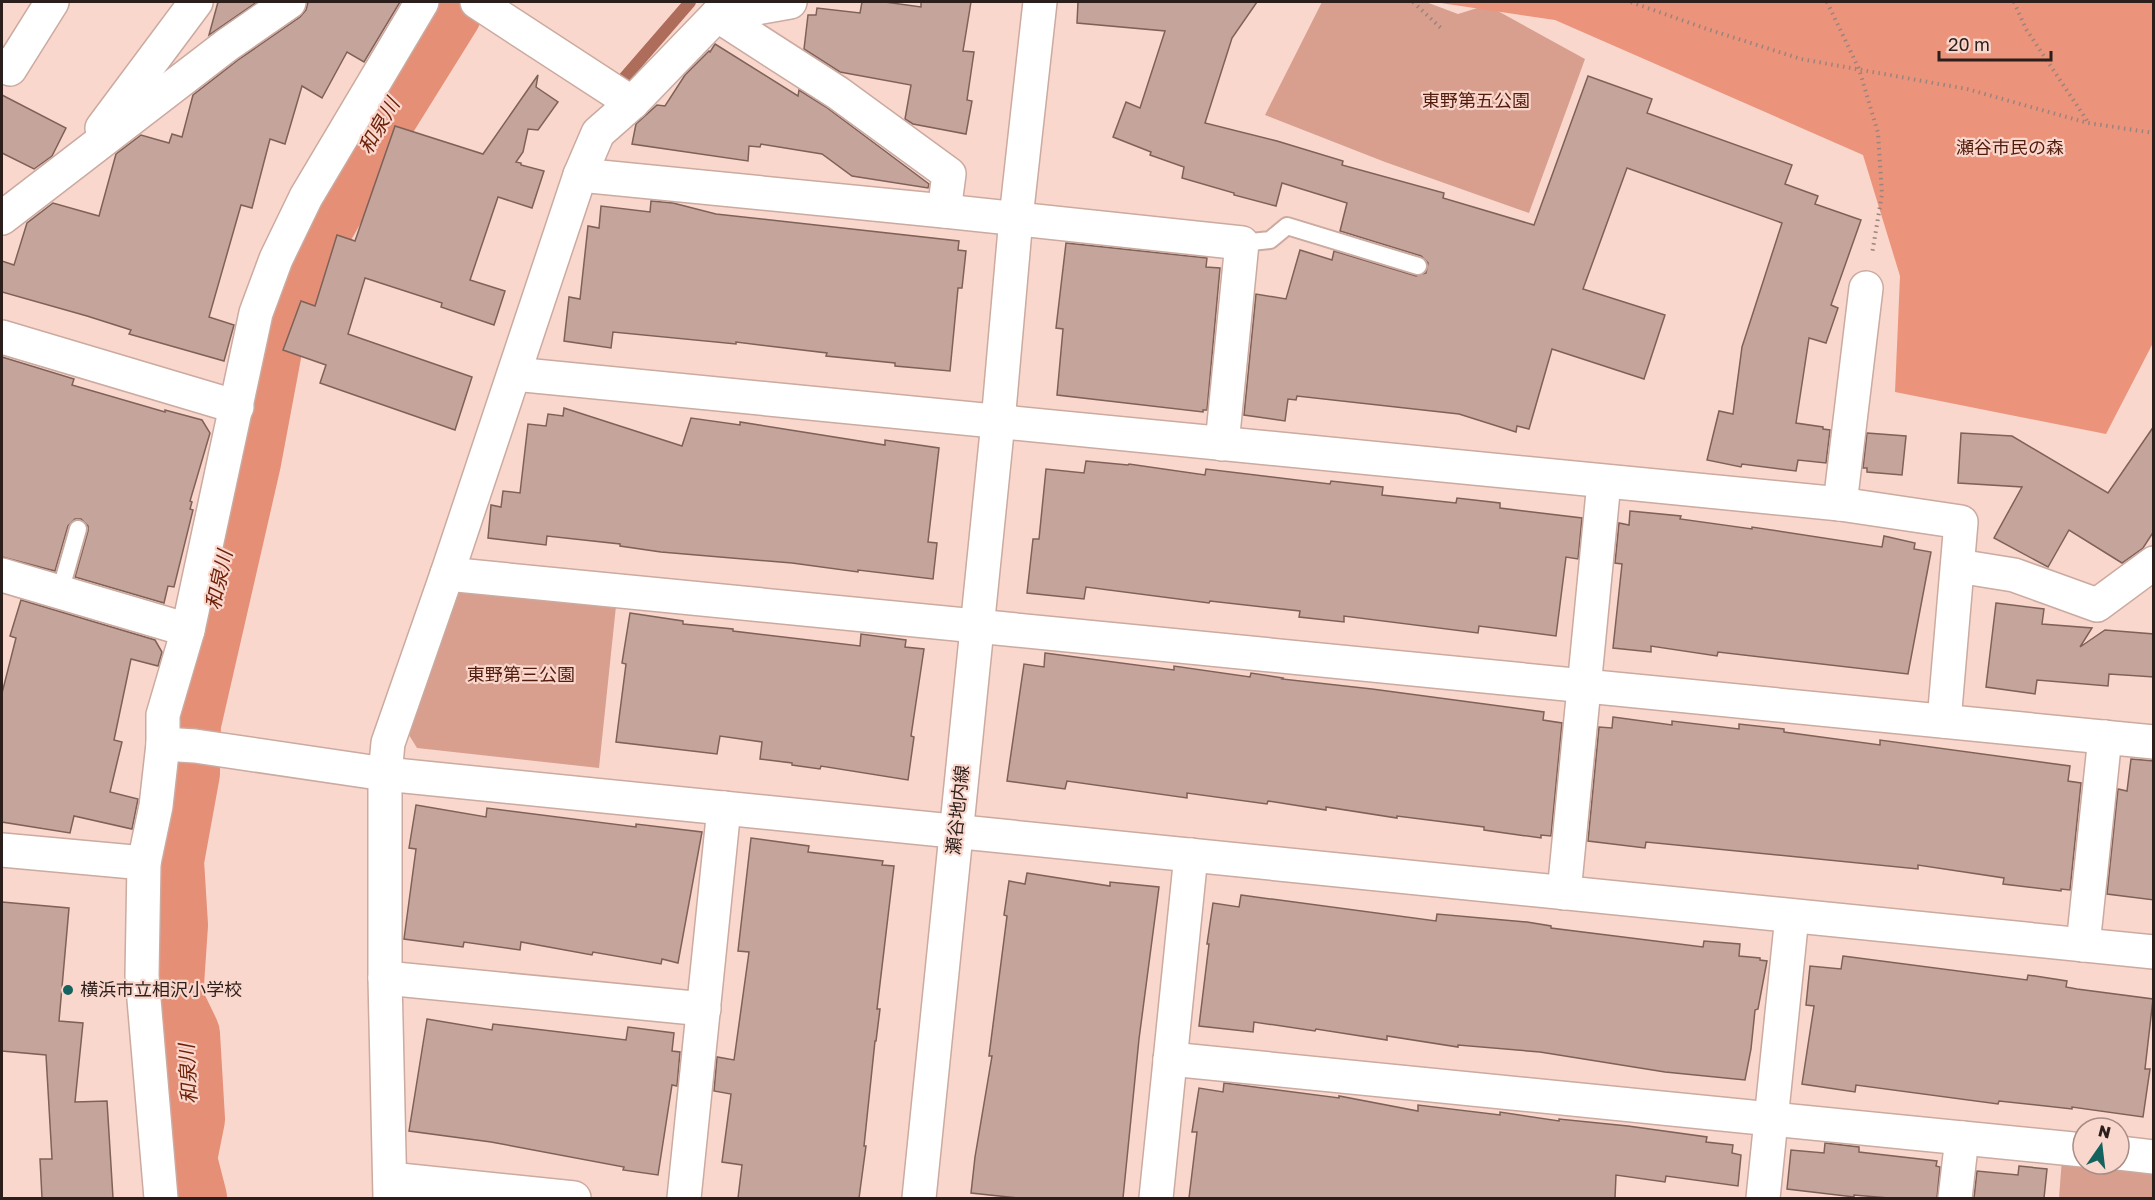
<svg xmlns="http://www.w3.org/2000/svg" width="2155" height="1200" viewBox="0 0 2155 1200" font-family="'Golos Text','Noto Sans JP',sans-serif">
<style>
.green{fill:#d89f8f}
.forest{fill:#eb947b}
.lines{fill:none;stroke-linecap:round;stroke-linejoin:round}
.stream{stroke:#ae6d5b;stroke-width:12}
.river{stroke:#e68f77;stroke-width:68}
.building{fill:#c5a49b;stroke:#7f6158;stroke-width:1.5}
.lane-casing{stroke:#cbaaa0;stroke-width:20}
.street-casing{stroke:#cbaaa0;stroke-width:36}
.secondary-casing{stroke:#cbaaa0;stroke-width:36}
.path{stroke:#9c837c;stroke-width:4;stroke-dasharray:1.5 4.5;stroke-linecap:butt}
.lane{stroke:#fff;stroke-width:16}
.street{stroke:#fff;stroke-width:33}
.secondary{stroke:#fff;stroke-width:33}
.poi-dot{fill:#14635f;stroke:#fad7cd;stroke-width:2}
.labels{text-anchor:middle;stroke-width:4.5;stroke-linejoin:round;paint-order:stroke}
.park-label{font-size:18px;fill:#521c0c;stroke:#fad7cd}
.street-label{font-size:18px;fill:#2c1f1b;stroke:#fad7cd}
.poi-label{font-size:18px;fill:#2c1f1b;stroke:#fad7cd;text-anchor:start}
.water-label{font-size:20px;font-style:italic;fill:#6d2109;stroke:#fad7cd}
</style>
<rect width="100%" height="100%" fill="#fad7cd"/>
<g class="green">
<polygon points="1322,2 1426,2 1458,14 1487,5 1585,59 1529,213 1385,162 1265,115"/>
<polygon points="461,581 616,606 599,768 417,748 409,735"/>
<polygon points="2062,1158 2083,1164 2153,1166 2153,1198 2059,1198"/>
</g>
<polygon class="forest" points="1434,2 2153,2 2153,343 2106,434 1895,392 1900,276 1863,155 1555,20"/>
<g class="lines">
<polyline class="stream" points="625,77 690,2"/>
<polyline class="river" points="193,1198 183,1159 191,1119 186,1034 169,999 174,925 170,861 186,773 187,724 247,462 271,334 304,254 377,126 448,12 451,2"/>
</g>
<g class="building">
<polygon points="218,2 257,2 209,35"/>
<polygon points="308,2 400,2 364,62 347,52 322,98 302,86 285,144 270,139 252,208 241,205 209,317 234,325 224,361 129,334 131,330 87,316 2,292 2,261 14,265 27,223 53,203 99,216 116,154 141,135 169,143 172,134 182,137 193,95 238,60 300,17 306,10"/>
<polygon points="862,2 885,2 921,7 921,2 971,2 963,51 974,52 967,100 972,101 966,134 913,124 905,119 911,85 840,72 804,49 808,15 816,15 817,8 860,13"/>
<polygon points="1078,2 1257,2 1232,38 1205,123 1277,141 1343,161 1342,165 1444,193 1443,198 1534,225 1588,76 1652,99 1647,113 1792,165 1785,184 1818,196 1815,204 1861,220 1831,305 1838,308 1826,343 1809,338 1796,423 1823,427 1823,429 1830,430 1826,463 1798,460 1796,471 1742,464 1741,467 1707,460 1719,411 1733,414 1742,347 1782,223 1627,168 1583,289 1665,315 1644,379 1552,349 1529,429 1517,426 1516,432 1459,414 1297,396 1296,400 1288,399 1285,421 1244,415 1256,294 1286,299 1300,250 1332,260 1334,251 1416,276 1426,273 1428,263 1421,256 1340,231 1347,203 1282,183 1276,206 1234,195 1234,193 1182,178 1184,167 1150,155 1151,152 1113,137 1126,102 1140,108 1165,31 1077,23"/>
<polygon points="715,44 798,96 799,90 826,107 929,184 928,188 852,176 822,154 761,144 760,147 749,146 748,161 632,144 636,124 657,105 665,106 685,75 709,51 710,52"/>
<polygon points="538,75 536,87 558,102 538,130 528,129 523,152 516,162 521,163 521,165 544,171 532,208 498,197 470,280 505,291 494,325 441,307 442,303 365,278 348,334 472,377 455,430 320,383 326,365 283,350 301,301 315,306 337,235 355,241 395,126 483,154"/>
<polygon points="2,95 66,128 52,156 34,169 2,153"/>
<polygon points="651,201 673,203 716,214 959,241 958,250 966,251 962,288 958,288 950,371 895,366 895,363 826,356 827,353 736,342 736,344 613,332 611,348 564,341 569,297 580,299 588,226 599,228 601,206 650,212"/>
<polygon points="1066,243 1207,258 1206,267 1220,268 1207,410 1203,410 1203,412 1057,395 1063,329 1056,328"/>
<polygon points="2,357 74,379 72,385 165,412 165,410 202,420 210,433 190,501 192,502 190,509 193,510 174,587 168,586 164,603 75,577 88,531 88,526 81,519 75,519 68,526 55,571 2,557"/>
<polygon points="564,408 682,446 691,418 740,425 740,422 885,445 885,440 939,448 928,542 937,543 933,579 858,570 858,572 792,563 661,552 620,546 620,544 547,536 546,545 488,538 491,505 501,507 503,491 520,493 528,424 546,426 548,414 563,416"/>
<polygon points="2154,426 2154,531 2143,548 2122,563 2069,530 2048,567 1994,538 2022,487 1958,483 1961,433 2012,436 2108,493"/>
<polygon points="1867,433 1906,436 1902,475 1867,472 1867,468 1863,468"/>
<polygon points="1086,461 1128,465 1129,464 1205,475 1206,469 1330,484 1331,481 1383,487 1382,495 1456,503 1457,498 1500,503 1500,508 1582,518 1578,559 1566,557 1556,636 1479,626 1478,633 1344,616 1344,622 1299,617 1300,611 1210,601 1209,603 1086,587 1084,599 1027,593 1033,539 1039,539 1046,469 1084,473"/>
<polygon points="1630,511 1681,516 1680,519 1752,529 1752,527 1882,547 1884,536 1915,543 1914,549 1931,552 1908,674 1718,652 1717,656 1651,646 1651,652 1613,648 1622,564 1615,563 1619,523 1629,525"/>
<polygon points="21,600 155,640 162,652 158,666 131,659 114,740 122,742 110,792 138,799 132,829 74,816 70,833 2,822 2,693 16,638 10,636"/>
<polygon points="1996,603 2044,609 2042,624 2092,628 2080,647 2105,630 2154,634 2154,677 2109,674 2108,686 2037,680 2035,694 1986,687"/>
<polygon points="630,613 683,621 683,624 733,629 733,631 860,646 861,634 906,640 905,647 924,649 911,736 914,737 908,780 821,766 820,769 792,765 792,763 760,759 762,742 720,736 717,754 616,742 626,664 622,663"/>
<polygon points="1045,653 1174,670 1174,666 1250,677 1251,673 1283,678 1282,679 1372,689 1544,712 1543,720 1562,723 1551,836 1541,835 1541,838 1484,830 1484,827 1397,816 1397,818 1326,807 1326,810 1268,801 1267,804 1187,793 1187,798 1067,781 1065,789 1007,781 1024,664 1044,667"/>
<polygon points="1613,717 1672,725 1672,721 1739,729 1739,724 1784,729 1784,732 1880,745 1880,740 2070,766 2068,781 2081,783 2070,890 2061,889 2061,891 2003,884 2004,878 1918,865 1918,869 1646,842 1645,848 1588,841 1599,727 1612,728"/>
<polygon points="2131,759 2154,761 2154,900 2107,894 2118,789 2127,791"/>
<polygon points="416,805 486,817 487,808 636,827 636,824 702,832 678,963 662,959 661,964 593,952 592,955 521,942 520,950 464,942 463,947 404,939 416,849 409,848"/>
<polygon points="751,838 809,846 808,852 883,861 882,865 894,866 877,1009 880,1009 876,1041 875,1041 864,1146 866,1146 859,1198 738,1198 742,1165 722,1162 731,1094 714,1091 717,1057 734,1060 749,952 738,951"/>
<polygon points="1027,873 1110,886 1110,882 1159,887 1139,1039 1123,1198 1019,1198 971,1193 975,1157 992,1056 989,1056 1007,916 1004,915 1009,881 1025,884"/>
<polygon points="1241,895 1436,921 1437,914 1527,922 1551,926 1551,928 1703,947 1704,941 1740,944 1739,956 1760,958 1760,960 1767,961 1758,1009 1755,1010 1751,1049 1745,1080 1665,1072 1540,1052 1458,1045 1458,1047 1387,1036 1387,1040 1316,1029 1315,1031 1254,1022 1253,1032 1199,1026 1209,944 1207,944 1213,903 1239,907"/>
<polygon points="2,902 69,908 59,1021 83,1023 75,1102 107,1101 113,1198 42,1198 40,1159 52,1159 46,1055 2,1051"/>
<polygon points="1843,956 2027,980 2028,975 2067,981 2066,987 2077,989 2153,999 2145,1069 2150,1069 2143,1117 2072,1107 2072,1109 1999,1101 1998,1104 1856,1085 1855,1092 1802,1084 1814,1006 1806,1005 1810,966 1841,969"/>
<polygon points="427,1019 492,1030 493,1024 626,1040 628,1027 674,1033 672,1051 680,1052 677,1086 672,1085 658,1175 623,1170 624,1167 491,1142 409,1131"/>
<polygon points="1224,1083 1339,1098 1339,1096 1418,1111 1418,1105 1500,1115 1500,1112 1559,1121 1559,1119 1628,1126 1707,1137 1706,1142 1733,1145 1732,1153 1741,1155 1738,1186 1666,1176 1665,1182 1616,1175 1615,1198 1189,1198 1197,1132 1192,1132 1199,1088 1223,1092"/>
<polygon points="1825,1143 1859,1147 1859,1152 1937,1161 1936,1166 1940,1167 1937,1198 1889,1198 1854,1195 1854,1197 1787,1189 1791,1150 1824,1153"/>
<polygon points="2019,1166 2047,1169 2044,1198 1974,1198 1977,1171 2018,1175"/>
</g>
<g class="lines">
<defs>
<g id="lane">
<polyline points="1242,243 1270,240 1287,226 1418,266"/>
<polyline points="60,592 78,529"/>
</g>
<g id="street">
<polyline points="477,2 632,103"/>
<polyline points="717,15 838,93 949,174 944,211"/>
<polyline points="2,65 10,69 52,2"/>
<polyline points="102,128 196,2"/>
<polyline points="580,175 944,211 1242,243 1222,444"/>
<polyline points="2,218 227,45 289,2"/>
<polyline points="2,337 237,407"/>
<polyline points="514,374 1840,504 1961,522 1944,721"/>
<polyline points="1840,504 1866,288"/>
<polyline points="1958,566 2014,575 2097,605 2154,563"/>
<polyline points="447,574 2154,742"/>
<polyline points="2,575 188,630"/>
<polyline points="163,744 195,746 385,774 2154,952"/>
<polyline points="2,850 144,863"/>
<polyline points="1564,893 1604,482"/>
<polyline points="2083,945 2105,737"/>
<polyline points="385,978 704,1009"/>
<polyline points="1170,1059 2083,1150"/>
<polyline points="2119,1153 2154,1157"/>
<polyline points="390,1179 574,1198"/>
<polyline points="161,1198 142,976 144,863 156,806 163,744 163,715 188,630 256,313 276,259 306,197 422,2"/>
<polyline points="390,1198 385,978 385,774 388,743 447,574 580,175 598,133 632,103 717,15 790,2"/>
<polyline points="684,1198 724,808"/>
<polyline points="1156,1198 1191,855"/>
<polyline points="1763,1198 1792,916"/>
<polyline points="1955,1198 1962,1138"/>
</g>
<polyline id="secondary" points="919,1198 998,422 1016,218 1040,2"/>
</defs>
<use href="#lane" class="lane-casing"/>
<use href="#street" class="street-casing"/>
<use href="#secondary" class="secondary-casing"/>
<g class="path">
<polyline points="1413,2 1443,30"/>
<polyline points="1631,2 1707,29 1801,59 1967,89 2088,123 2154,133"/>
<polyline points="1827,2 1859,69 1878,133 1882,194 1872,254"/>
<polyline points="2014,2 2026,29 2088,122"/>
</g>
<use href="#lane" class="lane"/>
<use href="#street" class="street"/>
<use href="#secondary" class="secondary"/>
</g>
<circle class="poi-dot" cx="68" cy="990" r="6"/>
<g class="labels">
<g class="park-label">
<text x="1476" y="107">東野第五公園</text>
<text x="2010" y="154">瀬谷市民の森</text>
<text x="521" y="681">東野第三公園</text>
</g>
<g class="street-label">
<text transform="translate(958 810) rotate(-84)" y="6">瀬谷地内線</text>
</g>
<g class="poi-label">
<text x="80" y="996">横浜市立相沢小学校</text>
</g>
<g class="water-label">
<text transform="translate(379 126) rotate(-60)" y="7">和泉川</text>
<text transform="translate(219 580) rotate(-78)" y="7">和泉川</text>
<text transform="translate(188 1074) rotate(-93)" y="7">和泉川</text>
</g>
</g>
<rect width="2155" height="1200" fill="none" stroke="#2c1f1b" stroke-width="6"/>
<g transform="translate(2101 1146) rotate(14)"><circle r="28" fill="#fad7cd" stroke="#a88d86" stroke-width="1.5"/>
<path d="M0-4.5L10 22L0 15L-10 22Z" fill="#14635f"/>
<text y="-9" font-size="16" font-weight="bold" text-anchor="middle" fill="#2c1f1b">N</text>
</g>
<path d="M1939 51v9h112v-9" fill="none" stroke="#2c1f1b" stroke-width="3"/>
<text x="1948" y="51" font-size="18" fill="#2c1f1b" stroke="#fad7cd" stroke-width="4.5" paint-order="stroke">20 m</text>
</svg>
